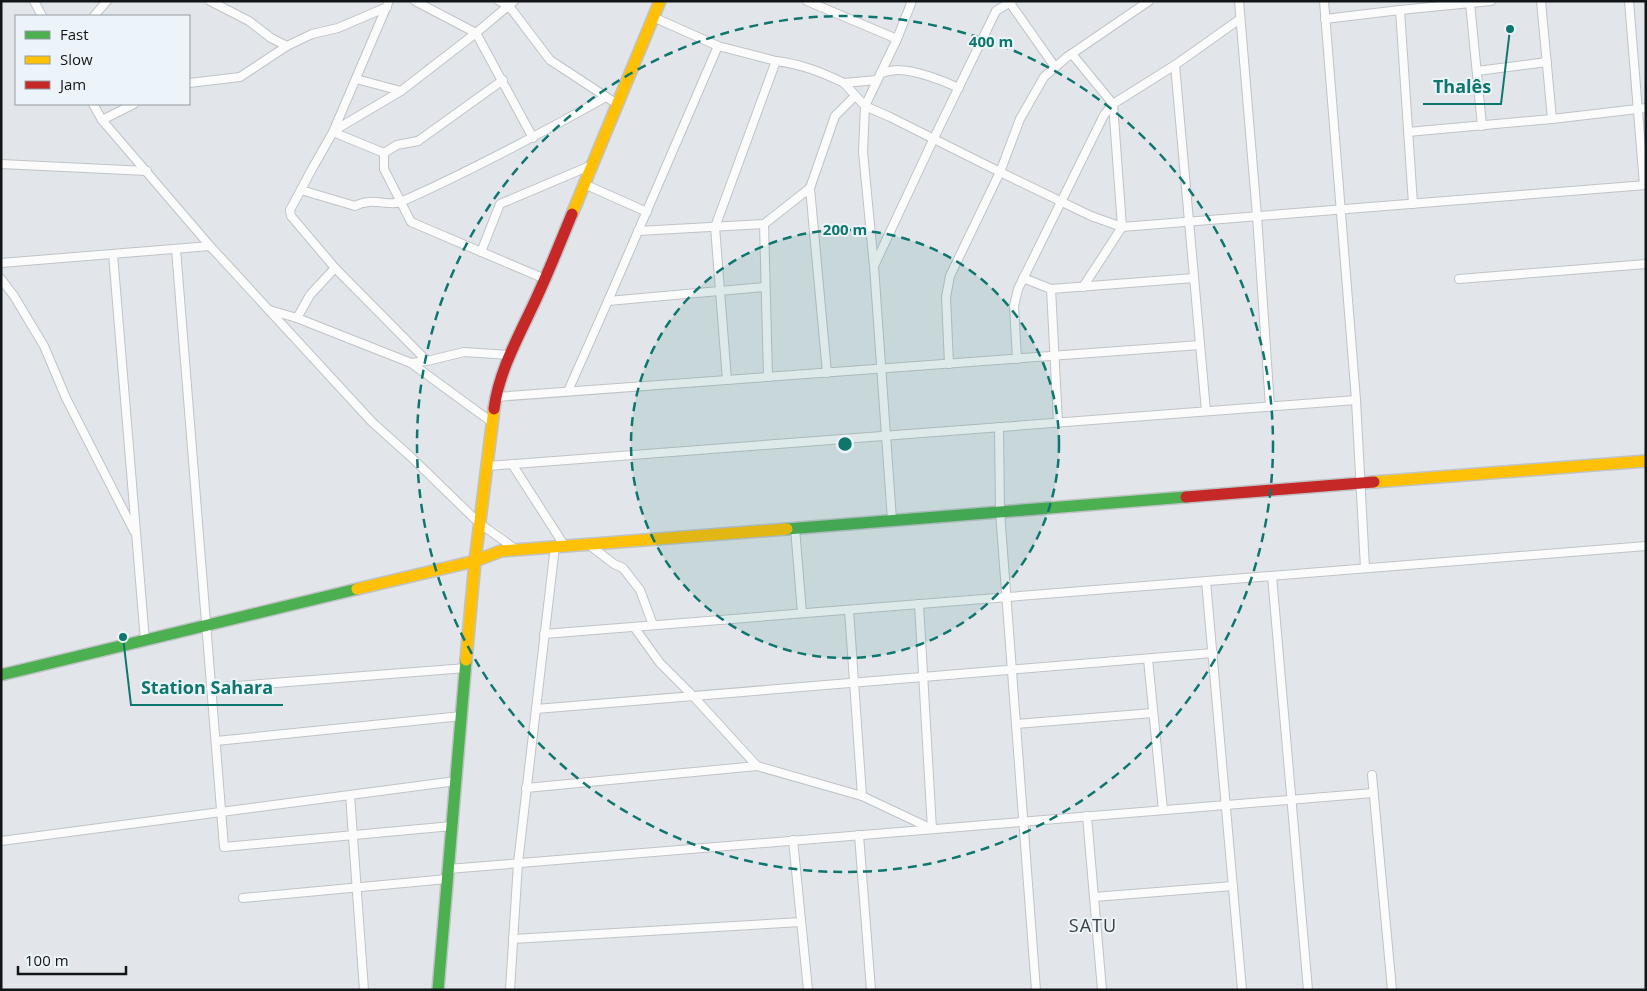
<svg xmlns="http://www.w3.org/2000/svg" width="1647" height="991" viewBox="0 0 1647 991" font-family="'Open Sans',sans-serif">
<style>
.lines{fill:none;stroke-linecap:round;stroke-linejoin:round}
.street-casing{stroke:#c0c3c6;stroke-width:10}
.fast-casing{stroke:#c0c3c6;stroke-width:14}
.slow-casing{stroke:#c0c3c6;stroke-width:14}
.jam-casing{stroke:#c0c3c6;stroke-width:14}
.street{stroke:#fbfbfc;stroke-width:8}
.fast{stroke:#4caf50;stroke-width:11}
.slow{stroke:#ffc107;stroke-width:11}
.jam{stroke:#c62828;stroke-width:11}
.ring{fill:none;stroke:#0f766e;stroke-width:2.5;stroke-dasharray:9 6}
.labels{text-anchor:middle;stroke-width:4;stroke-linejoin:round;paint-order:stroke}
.neighbourhood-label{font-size:18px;letter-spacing:1px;fill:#3a4045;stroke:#ecf4fa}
.centre{fill:#0f766e;stroke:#ecf4fa;stroke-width:2.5}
.ring-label{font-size:15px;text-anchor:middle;font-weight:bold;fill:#0f766e;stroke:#ecf4fa;stroke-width:4;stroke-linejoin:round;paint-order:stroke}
.leader{fill:none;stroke:#0f766e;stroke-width:2}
.callout-dot{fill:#0f766e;stroke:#ecf4fa;stroke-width:2}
.callout-label{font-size:18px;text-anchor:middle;font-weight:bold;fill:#0f766e;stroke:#ecf4fa;stroke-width:4;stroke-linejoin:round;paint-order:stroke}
</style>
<rect width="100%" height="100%" fill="#e2e6ea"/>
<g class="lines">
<defs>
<g id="street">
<polyline points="34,1 42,16"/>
<polyline points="210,1 249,21 271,38 287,46"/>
<polyline points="389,1 333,132 312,169 290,210 291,216 335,268 427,361"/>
<polyline points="415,1 476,33 533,138"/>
<polyline points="499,1 509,6 550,60 617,104"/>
<polyline points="807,1 897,39"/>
<polyline points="1239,1 1257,216 1270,407"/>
<polyline points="1324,1 1356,400 1365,568"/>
<polyline points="1541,1 1552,119"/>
<polyline points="1629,1 1644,185"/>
<polyline points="1010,3 1055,67"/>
<polyline points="1470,3 1482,126"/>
<polyline points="1400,10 1413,204"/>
<polyline points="94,16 107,1"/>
<polyline points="653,17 718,46 776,61"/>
<polyline points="1325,19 1400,10 1491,1"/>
<polyline points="1072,54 1113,104 1122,227 1083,287"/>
<polyline points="1175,65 1206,411"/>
<polyline points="1477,71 1547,62"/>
<path d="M881,73C886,72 892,70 897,70C915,70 942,80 959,88"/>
<polyline points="356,79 401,91 476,33 514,1"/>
<polyline points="877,80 844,83 865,106 890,117 1000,172 1091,216 1122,227 1646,185"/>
<polyline points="189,83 240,77 287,46 312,34 338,28 387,7"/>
<polyline points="93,104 102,120 210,246 372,422 411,457 479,523 517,550"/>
<polyline points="102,120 134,104"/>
<polyline points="335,130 401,91"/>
<polyline points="333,132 384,153"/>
<polyline points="1408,132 1552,119 1646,108"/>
<polyline points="384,153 384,169 411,222 545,279"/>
<polyline points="384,153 397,145 418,141 503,80"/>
<polyline points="1,164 147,171"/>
<polyline points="584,184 647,212"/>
<polyline points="810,188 827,373"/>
<path d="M301,190L355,206C373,196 390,208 403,201C472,170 540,134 606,97"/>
<polyline points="764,224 768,377"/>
<polyline points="638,231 764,224 810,188 835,116 855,96"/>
<polyline points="176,249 224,847 452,826"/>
<polyline points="481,252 500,204 592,165"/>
<polyline points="113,254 145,641"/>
<polyline points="1,263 210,246"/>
<polyline points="875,264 934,138 996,11 1012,1"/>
<polyline points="1023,278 1051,289 1194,278"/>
<polyline points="1,279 14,296 44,346 66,398 134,531"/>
<polyline points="1459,279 1646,264"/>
<polyline points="1051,289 1058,423"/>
<polyline points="608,301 765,287"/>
<polyline points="269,310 297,318 411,363 493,423"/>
<polyline points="297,318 310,295 335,268"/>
<polyline points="1017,359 1014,306 1018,289 1104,115 1113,104 1175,65 1240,19"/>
<polyline points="411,363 427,361 464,352 510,355"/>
<polyline points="949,364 946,297 950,276 1000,172 1020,119 1044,77 1067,57 1149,1"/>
<path d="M727,380L715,227L776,61C801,64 821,72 844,83"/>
<polyline points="568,391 608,301 718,46"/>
<polyline points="496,397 1200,345"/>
<polyline points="999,427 1000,512 1036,990"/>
<polyline points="512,464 564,545"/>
<polyline points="487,466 1356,400"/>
<polyline points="892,520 874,266 863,152 865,106 897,39 912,1"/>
<polyline points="795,528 802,613"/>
<polyline points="588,544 614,564 623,568 640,590 653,625"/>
<polyline points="1272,576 1308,990"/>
<polyline points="1206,581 1242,990"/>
<polyline points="849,610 862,796"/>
<polyline points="634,627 660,663 693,696 757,766 862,796 932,829 919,604"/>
<polyline points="544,634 1646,546"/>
<polyline points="1148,659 1163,810"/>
<polyline points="211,688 466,668"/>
<polyline points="536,709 1213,653"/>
<polyline points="1016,724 1153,713"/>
<polyline points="216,741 462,716"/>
<polyline points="1372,775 1392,990"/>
<polyline points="526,788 757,766"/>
<polyline points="350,795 364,990"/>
<polyline points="1087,816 1102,990"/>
<polyline points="859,835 871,990"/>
<polyline points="793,840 808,990"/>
<polyline points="1,841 456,781"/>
<polyline points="448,869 1373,793"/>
<polyline points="1094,897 1233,886"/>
<polyline points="243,898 447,879"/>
<polyline points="513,939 801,922"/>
<polyline points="510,990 518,863 555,546"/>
</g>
<g id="fast">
<polyline points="787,529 1186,497"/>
<polyline points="1,675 357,589"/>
<polyline points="438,990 466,660"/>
</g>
<g id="slow">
<polyline points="572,214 660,1"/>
<polyline points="1374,482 1646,461"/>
<polyline points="357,589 475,561 501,551 787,529"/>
<polyline points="466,660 475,561 494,409"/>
</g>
<g id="jam">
<path d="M494,409C499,370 520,334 536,299C549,271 560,243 572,214"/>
<polyline points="1186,497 1374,482"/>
</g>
</defs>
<use href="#street" class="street-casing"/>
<use href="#fast" class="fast-casing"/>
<use href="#slow" class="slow-casing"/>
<use href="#jam" class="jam-casing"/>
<use href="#street" class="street"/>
<use href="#fast" class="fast"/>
<use href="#slow" class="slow"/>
<use href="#jam" class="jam"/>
</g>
<circle cx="845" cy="444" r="214" fill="#0f766e" fill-opacity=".12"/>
<g class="ring">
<circle cx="845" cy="444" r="214"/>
<circle cx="845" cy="444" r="428"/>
</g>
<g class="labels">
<g class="neighbourhood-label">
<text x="1093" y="932">SATU</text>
</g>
</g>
<circle cx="845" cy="444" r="8" class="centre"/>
<g class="ring-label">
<text x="991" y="47">400 m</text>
<text x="845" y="235">200 m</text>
</g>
<path class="leader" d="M1510 29L1501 104H1423M123 637L131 705H283"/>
<g class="callout-dot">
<circle cx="1510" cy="29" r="5"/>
<circle cx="123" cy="637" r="5"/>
</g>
<g class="callout-label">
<text x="1462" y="93">Thalês</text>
<text x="207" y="694">Station Sahara</text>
</g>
<rect width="1647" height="991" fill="none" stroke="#121517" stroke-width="5"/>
<rect x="15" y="15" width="175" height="90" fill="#ecf4fa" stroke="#959b9f"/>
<rect x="25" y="31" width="25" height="8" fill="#4caf50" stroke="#959b9f"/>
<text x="60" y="40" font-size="15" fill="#121517">Fast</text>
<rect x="25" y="56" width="25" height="8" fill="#ffc107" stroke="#959b9f"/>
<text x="60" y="65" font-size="15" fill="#121517">Slow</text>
<rect x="25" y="81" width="25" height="8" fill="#c62828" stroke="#959b9f"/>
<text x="60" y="90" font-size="15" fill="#121517">Jam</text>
<path d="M18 966v8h108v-8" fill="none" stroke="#121517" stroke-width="2.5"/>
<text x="25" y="966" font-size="15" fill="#121517" stroke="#ecf4fa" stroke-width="4" paint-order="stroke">100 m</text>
</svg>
